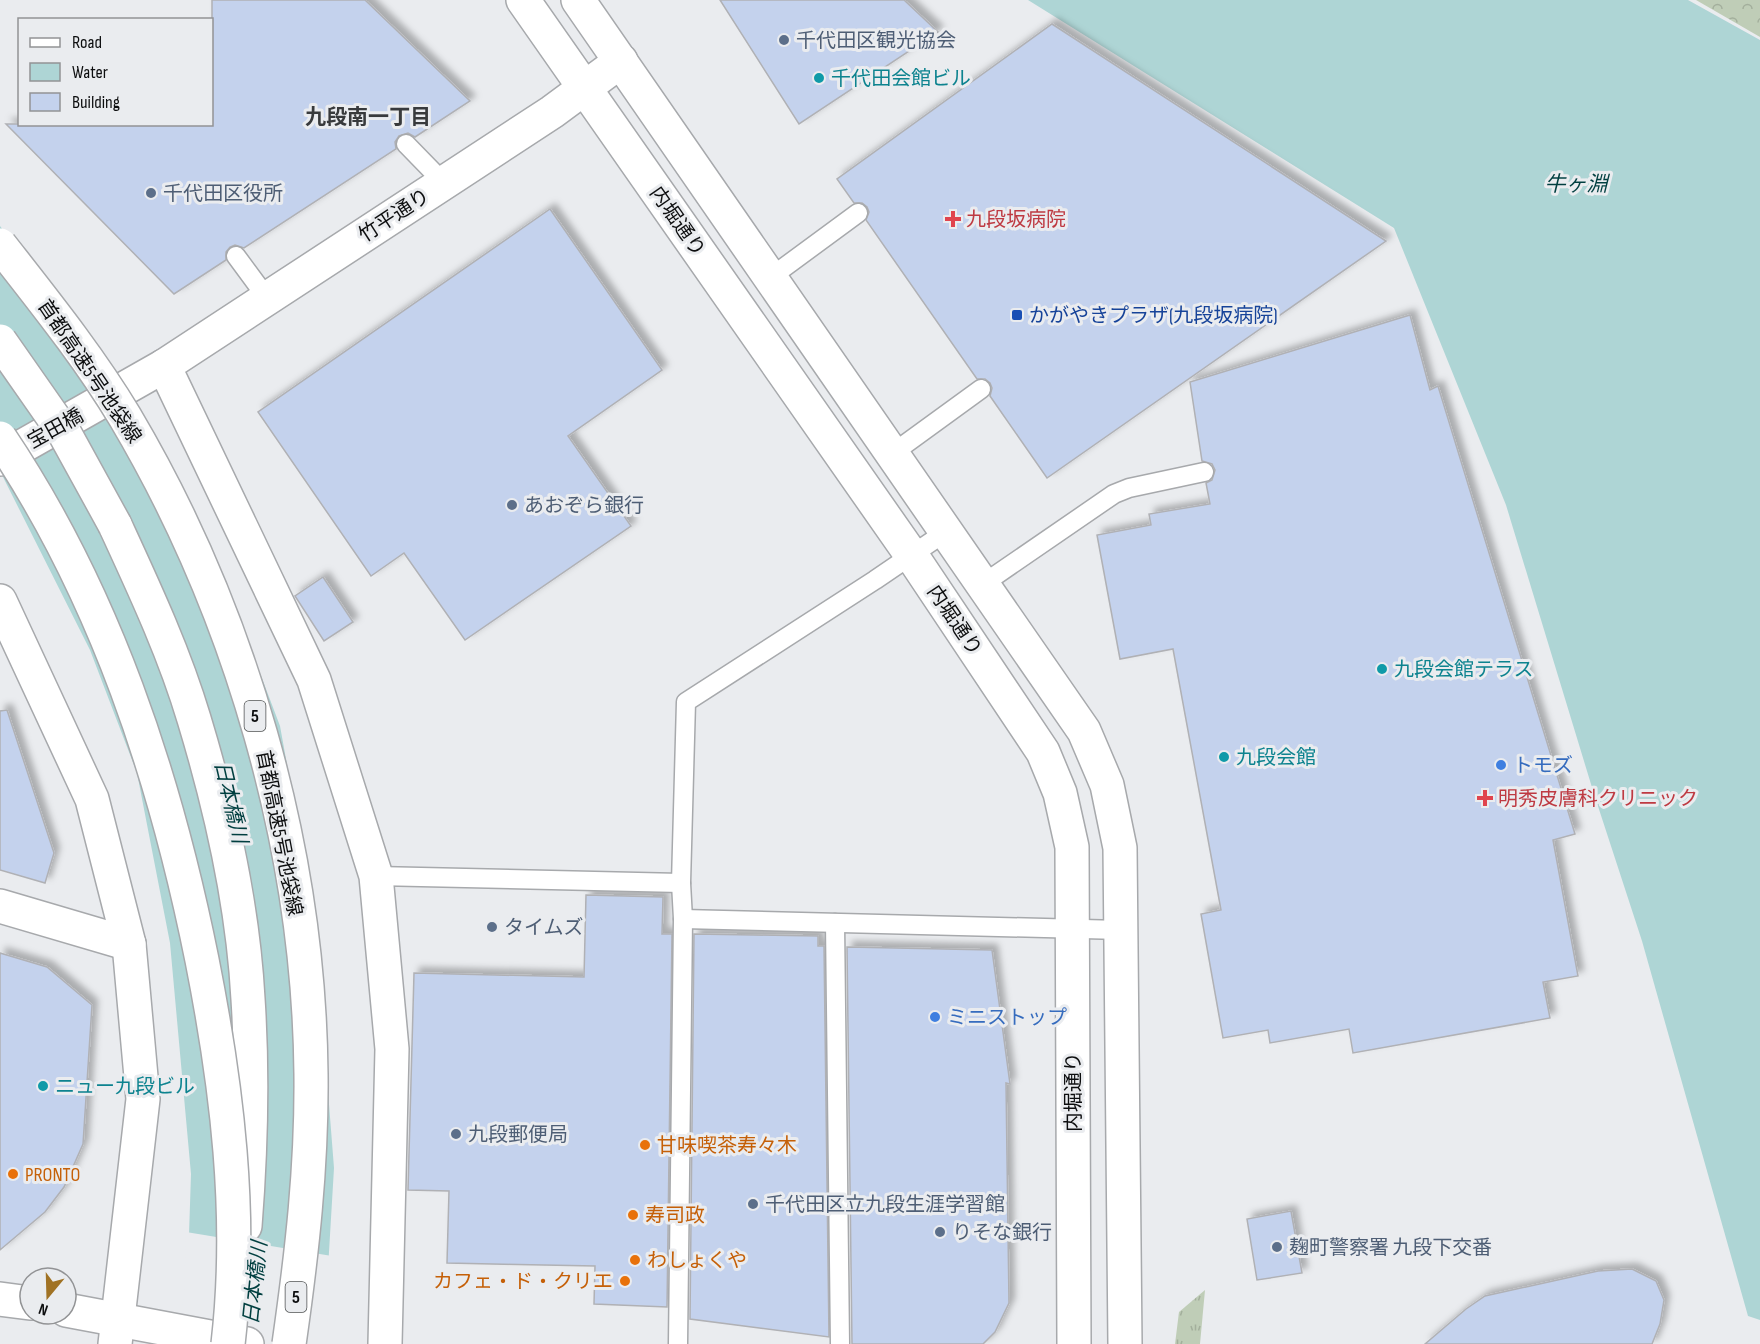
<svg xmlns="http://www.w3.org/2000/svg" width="1760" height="1344" viewBox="0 0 1760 1344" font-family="'Sofia Sans Condensed','Noto Sans JP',sans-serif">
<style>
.grass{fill:url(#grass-tufts)}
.park{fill:url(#park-crowns)}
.water{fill:#aed5d5}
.pier{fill:#eaecef}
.building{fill:#c4d2ed;stroke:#b0b1b5;stroke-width:1.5;filter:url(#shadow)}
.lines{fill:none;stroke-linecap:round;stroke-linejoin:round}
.service-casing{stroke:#a7a9ac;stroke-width:21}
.minor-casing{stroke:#a7a9ac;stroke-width:36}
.secondary-casing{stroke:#a7a9ac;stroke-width:36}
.primary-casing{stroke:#a7a9ac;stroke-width:36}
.motorway-casing{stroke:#a7a9ac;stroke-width:36}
.service{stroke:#fff;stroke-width:18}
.minor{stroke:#fff;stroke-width:33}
.secondary{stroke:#fff;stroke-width:33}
.primary{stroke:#fff;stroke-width:33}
.motorway{stroke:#fff;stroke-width:33}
.motorway-bridge-casing{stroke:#a7a9ac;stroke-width:36;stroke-linecap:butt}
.motorway-bridge{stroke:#fff;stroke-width:33}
.service-dot{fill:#5c6f8a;stroke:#eaecef;stroke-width:2}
.culture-dot{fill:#0f9aa8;stroke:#eaecef;stroke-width:2}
.health-dot{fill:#e0444e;stroke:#eaecef;stroke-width:2}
.transit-dot{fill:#1a4fb4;stroke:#eaecef;stroke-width:2}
.shop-dot{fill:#3f7fe0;stroke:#eaecef;stroke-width:2}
.food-dot{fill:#e8710a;stroke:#eaecef;stroke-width:2}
.labels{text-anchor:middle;stroke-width:6;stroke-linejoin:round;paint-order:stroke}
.shield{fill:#eaecef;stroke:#4f5152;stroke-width:1.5}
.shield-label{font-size:18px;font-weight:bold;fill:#0d0e0f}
.service-label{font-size:20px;fill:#4e5e75;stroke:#eaecef;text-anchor:start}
.culture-label{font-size:20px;fill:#0d838f;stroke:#eaecef;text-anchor:start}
.street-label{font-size:20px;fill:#0d0e0f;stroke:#eaecef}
.health-label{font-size:20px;fill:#be3a42;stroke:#eaecef;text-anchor:start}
.transit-label{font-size:20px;fill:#164399;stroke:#eaecef;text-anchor:start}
.shop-label{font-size:20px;fill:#366cbe;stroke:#eaecef;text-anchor:start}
.food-label{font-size:20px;fill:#c56008;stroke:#eaecef;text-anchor:start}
.neighbourhood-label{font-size:21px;font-weight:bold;fill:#383a3c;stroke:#eaecef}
.water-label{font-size:21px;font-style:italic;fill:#013f40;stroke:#eaecef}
</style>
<defs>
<pattern id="grass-tufts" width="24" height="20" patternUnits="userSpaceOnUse" patternTransform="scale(1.5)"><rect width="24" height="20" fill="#bfcdb7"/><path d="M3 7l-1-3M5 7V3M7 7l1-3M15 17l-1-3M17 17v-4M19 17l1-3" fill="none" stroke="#a3af9c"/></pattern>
<pattern id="park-crowns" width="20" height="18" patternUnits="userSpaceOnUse" patternTransform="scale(1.5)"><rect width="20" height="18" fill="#bfcdb7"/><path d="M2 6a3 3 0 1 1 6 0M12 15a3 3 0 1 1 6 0" fill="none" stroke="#a3af9c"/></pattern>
<filter id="shadow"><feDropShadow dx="5.5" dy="-5.5" stdDeviation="3" flood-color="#0004"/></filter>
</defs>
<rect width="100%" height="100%" fill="#eaecef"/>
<polygon class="grass" points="1205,1290 1200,1344 1175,1344 1179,1312"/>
<polygon class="park" points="1696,0 1760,0 1760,37"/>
<g class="water">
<polygon points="1028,0 1688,0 1760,40 1760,1320 1748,1316 1642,941 1594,794 1506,505 1394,228"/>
<polygon points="0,226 134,408 226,583 280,726 314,913 334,1168 325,1319 187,1296 191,1174 170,943 137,773 90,650 0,471"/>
</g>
<polygon class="pier" points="186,1232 332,1256 328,1319 325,1344 174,1344 184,1296"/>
<g class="building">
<polygon points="212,0 365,0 470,101 415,137 408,133 399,136 395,142 396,149 244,248 235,245 230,247 226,252 226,260 174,294 6,124 212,124"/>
<polygon points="720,0 904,0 938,32 799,124"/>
<polygon points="1052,24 1386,241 1047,478 990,396 992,388 990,383 985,379 977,379 866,220 869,212 867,207 862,203 854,203 837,179"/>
<polygon points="550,209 662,370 568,436 631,526 465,640 404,553 371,576 258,412"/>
<polygon points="1410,315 1430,390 1438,386 1575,834 1553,840 1578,976 1543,982 1550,1018 1353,1053 1349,1029 1270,1043 1268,1030 1223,1038 1201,914 1221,910 1173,649 1120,659 1097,535 1151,525 1149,514 1210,504 1206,483 1212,480 1215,470 1212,464 1202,461 1190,382"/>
<polygon points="323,577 353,622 324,641 295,596"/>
<polygon points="7,710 54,853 45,883 0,870 0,711"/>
<polygon points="586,895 663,897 662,934 672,934 667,1307 594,1304 595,1266 447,1263 449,1191 408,1190 414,973 584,977"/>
<polygon points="694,934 818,936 818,946 824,946 829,1337 690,1319"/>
<polygon points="847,947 992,950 1010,1084 1006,1083 1009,1303 995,1332 983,1344 852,1344"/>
<polygon points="0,953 47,967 92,1005 83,1144 64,1187 45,1212 0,1250"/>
<polygon points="1291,1211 1302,1273 1257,1280 1247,1219"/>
<polygon points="1632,1269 1656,1281 1664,1300 1660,1324 1652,1344 1425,1344 1466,1309 1485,1296 1598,1271"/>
</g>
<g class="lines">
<defs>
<g id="service">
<polyline points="406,144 443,182"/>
<polyline points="236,256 267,298"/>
<polyline points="771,277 858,213"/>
<polyline points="893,453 981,389"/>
<polyline points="983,584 1114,494 1129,488 1204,472"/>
<polyline points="376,876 681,883"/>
<polyline points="683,919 1121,930"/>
<polyline points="835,923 840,1344"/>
<polyline points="678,1344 683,919 681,883 686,702 875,580 947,531"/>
</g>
<g id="minor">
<polyline points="164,366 314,680 376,876 392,1049 385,1344"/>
<polyline points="0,459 164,366 552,112 621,61"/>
<polyline points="0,601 92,799 129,944 143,1099 115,1344"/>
<polyline points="0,906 129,944"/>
</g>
<g id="secondary">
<polyline points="523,0 912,556 1043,752 1060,793 1072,847 1074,1344"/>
<polyline points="578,0 1084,731 1107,785 1120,848 1125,1344"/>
</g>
<g id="primary">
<polyline points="0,1299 30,1303"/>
<polyline points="66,1310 247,1344"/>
</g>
<path id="motorway" d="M115,525C144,588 174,652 194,719C221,808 243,906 248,999C253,1075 251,1150 245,1226"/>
</defs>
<use href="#service" class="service-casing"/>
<use href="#minor" class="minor-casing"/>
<use href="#secondary" class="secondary-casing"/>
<use href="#primary" class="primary-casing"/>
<use href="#motorway" class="motorway-casing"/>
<use href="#service" class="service"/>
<use href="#minor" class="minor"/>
<use href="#secondary" class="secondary"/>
<use href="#primary" class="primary"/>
<use href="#motorway" class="motorway"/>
<defs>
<g id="motorway-bridge">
<path d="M0,245C43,300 89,357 125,417C240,611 309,848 311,1074C312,1166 302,1253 289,1344"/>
<polyline points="0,341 65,434 115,525"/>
<path d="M0,438C105,594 165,776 202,960C227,1086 243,1216 228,1344"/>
</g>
</defs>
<use href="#motorway-bridge" class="motorway-bridge-casing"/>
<use href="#motorway-bridge" class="motorway-bridge"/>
</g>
<g class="service-dot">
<circle cx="784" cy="40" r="6"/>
<circle cx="151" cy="193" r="6"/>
<circle cx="512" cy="505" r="6"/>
<circle cx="492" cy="927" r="6"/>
<circle cx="456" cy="1134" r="6"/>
<circle cx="753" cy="1204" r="6"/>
<circle cx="940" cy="1232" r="6"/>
<circle cx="1277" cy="1247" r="6"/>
</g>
<g class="culture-dot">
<circle cx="819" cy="78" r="6"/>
<circle cx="1382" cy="669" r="6"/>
<circle cx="1224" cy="757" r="6"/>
<circle cx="43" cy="1086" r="6"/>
</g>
<g class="health-dot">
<path d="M950 210h6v6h6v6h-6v6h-6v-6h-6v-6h6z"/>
<path d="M1482 789h6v6h6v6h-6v6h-6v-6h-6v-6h6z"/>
</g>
<rect class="transit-dot" x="1011" y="309" width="12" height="12" rx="3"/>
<g class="shop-dot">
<circle cx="1501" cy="765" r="6"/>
<circle cx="935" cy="1017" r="6"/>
</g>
<g class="food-dot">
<circle cx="645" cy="1145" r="6"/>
<circle cx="13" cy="1174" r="6"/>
<circle cx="633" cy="1215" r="6"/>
<circle cx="635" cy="1260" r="6"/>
<circle cx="625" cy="1281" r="6"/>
</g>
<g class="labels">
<g class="shield">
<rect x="244.5" y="701" width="21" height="30" rx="4.5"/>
<rect x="285.5" y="1282" width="21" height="30" rx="4.5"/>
</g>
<g class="shield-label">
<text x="255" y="722">5</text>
<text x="296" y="1303">5</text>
</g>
<g class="service-label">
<text x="796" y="47">千代田区観光協会</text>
<text x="163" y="200">千代田区役所</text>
<text x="524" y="512">あおぞら銀行</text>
<text x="504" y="934">タイムズ</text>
<text x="468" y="1141">九段郵便局</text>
<text x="765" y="1211">千代田区立九段生涯学習館</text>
<text x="952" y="1239">りそな銀行</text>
<text x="1289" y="1254">麹町警察署 九段下交番</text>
</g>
<g class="culture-label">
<text x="831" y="85">千代田会館ビル</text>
<text x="1394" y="676">九段会館テラス</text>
<text x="1236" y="764">九段会館</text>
<text x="55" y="1093">ニュー九段ビル</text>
</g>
<g class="street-label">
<text transform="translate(394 215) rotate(-33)" y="7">竹平通り</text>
<text transform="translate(678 221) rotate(55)" y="7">内堀通り</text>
<text transform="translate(90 371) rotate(56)" y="7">首都高速5号池袋線</text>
<text transform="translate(55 428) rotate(-29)" y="7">宝田橋</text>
<text transform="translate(955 620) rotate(56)" y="7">内堀通り</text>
<text transform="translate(280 833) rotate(79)" y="7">首都高速5号池袋線</text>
<text transform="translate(1073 1092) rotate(-90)" y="7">内堀通り</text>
</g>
<g class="health-label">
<text x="966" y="226">九段坂病院</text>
<text x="1498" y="805">明秀皮膚科クリニック</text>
</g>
<g class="transit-label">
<text x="1029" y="322">かがやきプラザ(九段坂病院)</text>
</g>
<g class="shop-label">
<text x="1513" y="772">トモズ</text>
<text x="947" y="1024">ミニストップ</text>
</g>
<g class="food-label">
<text x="657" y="1152">甘味喫茶寿々木</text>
<text x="25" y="1181">PRONTO</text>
<text x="645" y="1222">寿司政</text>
<text x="647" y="1267">わしょくや</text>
<text x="613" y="1288" text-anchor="end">カフェ・ド・クリエ</text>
</g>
<g class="neighbourhood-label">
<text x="368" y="124">九段南一丁目</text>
</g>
<g class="water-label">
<text x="1576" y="191">牛ヶ淵</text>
<text transform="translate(231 802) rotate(77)" y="7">日本橋川</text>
<text transform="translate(255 1283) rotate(-84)" y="7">日本橋川</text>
</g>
</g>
<rect x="18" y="18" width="195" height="108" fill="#eaecef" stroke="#929395" stroke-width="1.5"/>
<rect x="30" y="38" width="30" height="9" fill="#ffffff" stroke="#929395" stroke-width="1.5"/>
<text x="72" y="48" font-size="18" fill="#0d0e0f">Road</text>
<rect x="30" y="63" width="30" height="18" fill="#aed5d5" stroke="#929395" stroke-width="1.5"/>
<text x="72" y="78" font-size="18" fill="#0d0e0f">Water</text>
<rect x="30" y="93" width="30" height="18" fill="#c4d2ed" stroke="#929395" stroke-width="1.5"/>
<text x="72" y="108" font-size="18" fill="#0d0e0f">Building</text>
<g transform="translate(48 1296) rotate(199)"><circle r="28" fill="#eaecef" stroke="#929395" stroke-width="1.5"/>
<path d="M0-4.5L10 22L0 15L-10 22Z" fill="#a07224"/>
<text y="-9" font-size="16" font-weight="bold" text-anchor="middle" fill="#0d0e0f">N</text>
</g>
</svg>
